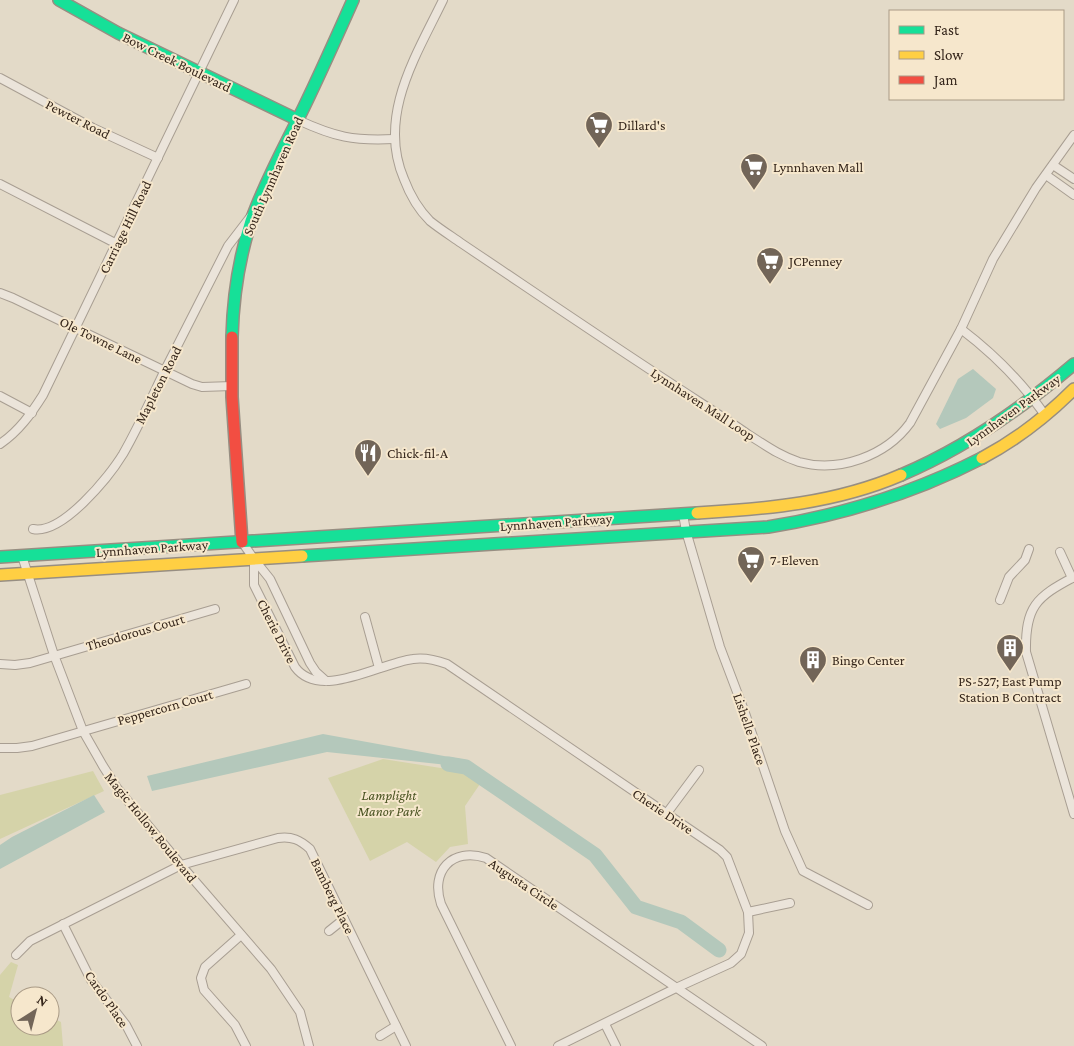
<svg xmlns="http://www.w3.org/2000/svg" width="1074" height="1046" viewBox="0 0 1074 1046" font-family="'Crimson Pro',serif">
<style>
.green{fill:#d5d3a9}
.water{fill:#b4c8bb}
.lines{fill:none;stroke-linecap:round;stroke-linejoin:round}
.river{stroke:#b4c8bb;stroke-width:15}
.street-casing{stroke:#a89e92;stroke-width:10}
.fast-casing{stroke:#978e82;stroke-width:14}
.slow-casing{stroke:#978e82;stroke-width:14}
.jam-casing{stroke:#978e82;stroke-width:14}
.street{stroke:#ebe4da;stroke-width:8}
.fast{stroke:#16e098;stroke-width:11}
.slow{stroke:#ffcf43;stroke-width:11}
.jam{stroke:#f24e42;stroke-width:11}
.labels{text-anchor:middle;stroke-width:4;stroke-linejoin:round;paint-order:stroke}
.street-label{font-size:14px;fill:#35261b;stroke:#f6e7cc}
.poi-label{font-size:14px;fill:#35261b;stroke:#f6e7cc;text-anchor:start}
.park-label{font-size:14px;font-style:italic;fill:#495321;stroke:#f6e7cc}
</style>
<rect width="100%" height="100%" fill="#e3dac8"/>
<g class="green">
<polygon points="383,759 460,771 482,781 465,806 468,844 450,847 436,862 407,842 370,861 328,778"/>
<polygon points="93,771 104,791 0,839 0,795"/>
<polygon points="11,962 18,965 9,997 20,1003 20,1026 50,1026 50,1017 61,1022 63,1046 0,1046 0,975"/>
</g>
<g class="water">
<polygon points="973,369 996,389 993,398 966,418 940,429 936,424 958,379"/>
<polygon points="323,734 466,760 466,767 327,752 152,791 147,776"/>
<polygon points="94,795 105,812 0,869 0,845 12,837"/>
</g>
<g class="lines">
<polyline class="river" points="448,764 466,767 595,855 636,907 681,922 719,950"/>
<defs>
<g id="street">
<path d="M443,0C416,56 377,116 404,179C410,195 418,209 430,221C440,229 451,236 461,243C540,296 619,350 698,401C715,412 732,423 749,435C765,445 780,456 799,462C839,473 886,456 910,423L961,329L993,259L1036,188L1074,135"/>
<polyline points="0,78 93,128 158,158"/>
<path d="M298,120C335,137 353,141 394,139"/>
<polyline points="1053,165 1074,179"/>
<polyline points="1046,175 1074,195"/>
<polyline points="0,184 117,244"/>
<polyline points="0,293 13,298 192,384 202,387 232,386"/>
<path d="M961,329C994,354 1021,381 1045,415"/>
<polyline points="0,396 32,413"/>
<path d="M0,444C19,431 31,414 43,395L234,0"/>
<polyline points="683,514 686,531 720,647 745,713 785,831 803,871 868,905"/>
<path d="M33,529C62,535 109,477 123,454C138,428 151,399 164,372C185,330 207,288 228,246L251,216"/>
<polyline points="242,542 254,559 270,579 310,663 316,672 326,681"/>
<polyline points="1060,552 1072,578"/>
<polyline points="22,556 54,655 83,731 103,766 117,788 181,865 271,969 300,1012 309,1046"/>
<path d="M254,559V585L295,667C320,701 380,663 413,659C425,657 436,660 447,664L720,850L727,857L748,912L749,933L741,954L731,963L676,988L558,1046"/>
<path d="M1074,577C1036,597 1025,607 1026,652L1074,814"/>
<polyline points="1000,600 1009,577 1025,560 1029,549"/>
<polyline points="365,617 379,668"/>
<polyline points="0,664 15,665 30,663 215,609"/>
<polyline points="0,748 17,748 32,746 246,684"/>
<polyline points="667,813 699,770"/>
<polyline points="748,912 790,903"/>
<polyline points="63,924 91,980 126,1025 137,1046"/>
<polyline points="329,931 344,919"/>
<polyline points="241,935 205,967 201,978 204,990 235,1025 246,1046"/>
<path d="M16,955L30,941L181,865L278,838C292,836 300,840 310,849L406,1046"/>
<polyline points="605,1024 616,1046"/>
<polyline points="380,1036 396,1026"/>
<path d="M511,1046L441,904C430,871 452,847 486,858L762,1046"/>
</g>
<g id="fast">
<polyline points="59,0 118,33 298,120"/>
<path d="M232,337C233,298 239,258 251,221C265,181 286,144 304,107C321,72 337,36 353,0"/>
<path d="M901,475C965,448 1021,409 1074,364"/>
<path d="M302,556L768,527C843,515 914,493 982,458"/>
<polyline points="0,557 697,513"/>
</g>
<g id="slow">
<path d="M982,458C1016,440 1046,417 1074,389"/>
<path d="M697,513C767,509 836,503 901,475"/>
<polyline points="0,575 302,556"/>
</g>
<polyline id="jam" points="232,337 232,397 242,542"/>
</defs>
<use href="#street" class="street-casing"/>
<use href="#fast" class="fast-casing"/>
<use href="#slow" class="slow-casing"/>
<use href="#jam" class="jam-casing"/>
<use href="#street" class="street"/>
<use href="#fast" class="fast"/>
<use href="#slow" class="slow"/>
<use href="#jam" class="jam"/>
</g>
<defs>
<symbol id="supermarket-pin" viewBox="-11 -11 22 30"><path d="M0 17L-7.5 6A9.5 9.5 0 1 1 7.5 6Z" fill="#726558" stroke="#f6e7cc"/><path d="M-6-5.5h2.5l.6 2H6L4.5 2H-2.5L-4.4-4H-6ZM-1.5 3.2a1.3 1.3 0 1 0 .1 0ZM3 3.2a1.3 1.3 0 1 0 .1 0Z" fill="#fff"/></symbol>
<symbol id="restaurant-pin" viewBox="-11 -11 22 30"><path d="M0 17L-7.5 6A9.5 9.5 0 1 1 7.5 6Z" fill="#726558" stroke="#f6e7cc"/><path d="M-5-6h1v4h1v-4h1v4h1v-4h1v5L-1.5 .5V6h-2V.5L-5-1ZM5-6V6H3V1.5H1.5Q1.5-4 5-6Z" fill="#fff"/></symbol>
<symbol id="building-pin" viewBox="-11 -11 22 30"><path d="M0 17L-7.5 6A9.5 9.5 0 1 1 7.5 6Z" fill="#726558" stroke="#f6e7cc"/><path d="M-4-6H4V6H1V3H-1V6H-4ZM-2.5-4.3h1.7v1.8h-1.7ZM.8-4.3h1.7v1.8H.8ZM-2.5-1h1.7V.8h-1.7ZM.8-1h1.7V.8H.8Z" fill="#fff"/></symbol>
</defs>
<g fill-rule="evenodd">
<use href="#supermarket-pin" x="583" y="109" width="32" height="43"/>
<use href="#supermarket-pin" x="738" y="151" width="32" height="43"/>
<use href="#supermarket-pin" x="754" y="245" width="32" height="43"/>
<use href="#restaurant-pin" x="352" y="437" width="32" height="43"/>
<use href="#supermarket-pin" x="735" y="544" width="32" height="43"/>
<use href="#building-pin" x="994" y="632" width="32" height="43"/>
<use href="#building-pin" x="797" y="644" width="32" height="43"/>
</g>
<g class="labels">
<g class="street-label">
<text transform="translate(177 62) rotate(26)" y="5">Bow Creek Boulevard</text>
<text transform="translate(78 119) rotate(27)" y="5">Pewter Road</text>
<text transform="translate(273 176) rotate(-66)" y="5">South Lynnhaven Road</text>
<text transform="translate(125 227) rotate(-64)" y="5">Carriage Hill Road</text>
<text transform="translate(101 340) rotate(26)" y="5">Ole Towne Lane</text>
<text transform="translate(158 385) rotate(-63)" y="5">Mapleton Road</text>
<text transform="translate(703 404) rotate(33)" y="5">Lynnhaven Mall Loop</text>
<text transform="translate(1013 410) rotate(-36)" y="5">Lynnhaven Parkway</text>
<text transform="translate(556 522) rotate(-4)" y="5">Lynnhaven Parkway</text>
<text transform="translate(152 548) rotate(-4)" y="5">Lynnhaven Parkway</text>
<text transform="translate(277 631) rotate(63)" y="5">Cherie Drive</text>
<text transform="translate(135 632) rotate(-16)" y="5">Theodorous Court</text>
<text transform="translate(165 707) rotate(-16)" y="5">Peppercorn Court</text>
<text transform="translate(750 729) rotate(71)" y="5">Lishelle Place</text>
<text transform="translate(663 811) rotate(34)" y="5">Cherie Drive</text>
<text transform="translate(151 827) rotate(51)" y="5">Magic Hollow Boulevard</text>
<text transform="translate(524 884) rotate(34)" y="5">Augusta Circle</text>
<text transform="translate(333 896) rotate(64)" y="5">Bamberg Place</text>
<text transform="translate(107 999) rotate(55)" y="5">Cardo Place</text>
</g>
<g class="poi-label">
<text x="618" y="130">Dillard's</text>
<text x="773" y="172">Lynnhaven Mall</text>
<text x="789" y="266">JCPenney</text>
<text x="387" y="458">Chick-fil-A</text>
<text x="770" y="565">7-Eleven</text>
<text x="832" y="665">Bingo Center</text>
<text x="1010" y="686" text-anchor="middle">PS-527; East Pump<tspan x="1010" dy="16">Station B Contract</tspan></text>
</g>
<g class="park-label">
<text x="389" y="800">Lamplight<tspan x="389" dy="16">Manor Park</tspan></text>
</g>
</g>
<rect x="889" y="10" width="175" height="90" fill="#f6e7cc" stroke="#a99a85"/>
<rect x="899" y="26" width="25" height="8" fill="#16e098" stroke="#a99a85"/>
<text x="934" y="35" font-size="15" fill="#35261b">Fast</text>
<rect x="899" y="51" width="25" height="8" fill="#ffcf43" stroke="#a99a85"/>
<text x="934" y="60" font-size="15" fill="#35261b">Slow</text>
<rect x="899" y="76" width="25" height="8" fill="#f24e42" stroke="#a99a85"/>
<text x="934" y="85" font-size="15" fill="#35261b">Jam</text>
<g transform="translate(35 1011) rotate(36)"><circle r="24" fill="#f6e7cc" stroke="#a99a85"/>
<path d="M0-4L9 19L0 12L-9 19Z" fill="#726558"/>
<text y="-8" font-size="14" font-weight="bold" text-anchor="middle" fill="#35261b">N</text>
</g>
</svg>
